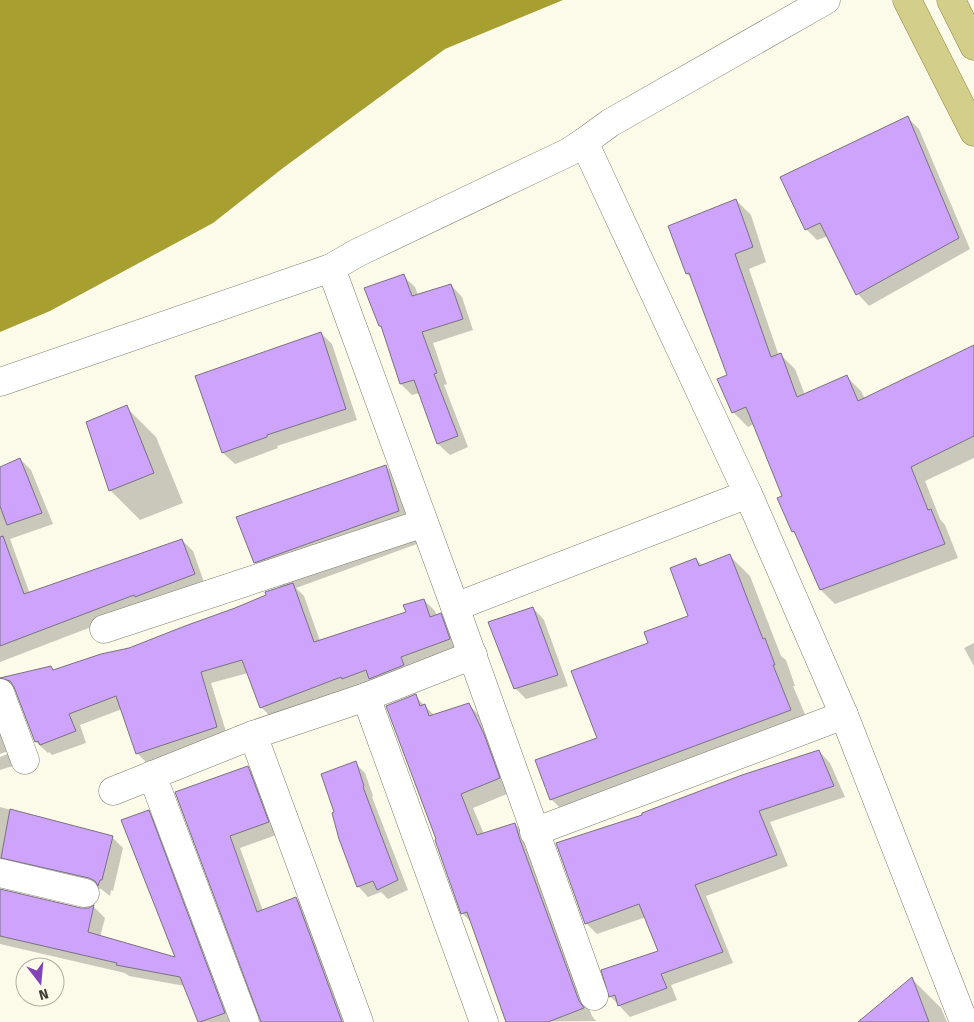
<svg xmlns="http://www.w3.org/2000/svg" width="974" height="1022" viewBox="0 0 974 1022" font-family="'Fira Sans',sans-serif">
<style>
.water{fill:#a79f30}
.shadow{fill:#0003}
.building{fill:#cea3fb;stroke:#797281}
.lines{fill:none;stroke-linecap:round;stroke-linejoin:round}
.minor-casing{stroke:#7d7c6c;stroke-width:29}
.major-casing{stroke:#8c853a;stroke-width:29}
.minor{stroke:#fff;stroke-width:28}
.major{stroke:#d3ce8a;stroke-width:28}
</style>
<rect width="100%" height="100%" fill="#fcfbea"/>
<polygon class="water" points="0,0 563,0 445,49 283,168 213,223 50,311 0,332"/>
<g class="shadow">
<polygon points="908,118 919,129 970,249 869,306 858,294 828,236 817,240 806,229"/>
<polygon points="736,200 751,215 766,262 749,269 779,356 781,355 795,369 805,395 847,377 861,391 865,399 974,347 974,458 925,481 940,519 945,525 958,558 835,604 821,590 798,537 793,532 784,497 754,424 748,427 733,412 728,375 693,279 687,274 669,226"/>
<polygon points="403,276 415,287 418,295 451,285 462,297 473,330 433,343 447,384 444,385 468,447 450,455 438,444 420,393 412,395 401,384 384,329 380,326"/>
<polygon points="321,333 332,344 357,420 277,446 278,448 235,464 223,453 197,377"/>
<polygon points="126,407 156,437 183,503 140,520 110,490"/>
<polygon points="20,459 31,470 53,524 10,539 30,594 182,540 193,551 205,585 146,606 0,662 0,468"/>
<polygon points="386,467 416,496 428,540 296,588 304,596 320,641 407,613 424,600 435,611 437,616 440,614 452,626 460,650 272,718 261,707 248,673 211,683 228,738 148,764 137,753 122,709 80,725 86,743 52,755 49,752 48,753 36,742 16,689 11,689 1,679 51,667 55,671 129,649 236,609 281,588 255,562"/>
<polygon points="729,555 750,576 781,656 786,660 795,686 793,686 812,731 572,820 551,799 599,738 649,644 690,617 696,559 703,566"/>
<polygon points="533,608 544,620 568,686 526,699 515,688"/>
<polygon points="974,643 974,666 964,648"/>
<polygon points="415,696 435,716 468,704 482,718 512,792 473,808 484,834 515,824 528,837 592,1016 596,1021 507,1022 472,923 462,913 438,840"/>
<polygon points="0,721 11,750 0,754"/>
<polygon points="819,751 830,763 845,797 770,822 788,866 706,896 733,963 671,985 677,1000 630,1017 610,996 659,952 646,917 597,934 586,923 644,815"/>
<polygon points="12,752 16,765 0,770 0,757"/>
<polygon points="355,763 365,773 373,796 372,797 408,890 388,899 381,892 368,897 358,886 335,813"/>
<polygon points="247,767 259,778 279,834 240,848 263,911 296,898 307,909 349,1022 261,1022 177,793"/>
<polygon points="0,807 112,837 123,848 113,891 111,890 110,896 101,889 15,869 0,874"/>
<polygon points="148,812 160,823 235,1022 199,1022 185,986 129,976 125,973 0,944 0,890 81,909 89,909 94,907 105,918 100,937 177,959"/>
<polygon points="912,979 941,1008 947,1022 860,1022"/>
</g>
<g class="building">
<polygon points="908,116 959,238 856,295 820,223 805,230 780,177"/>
<polygon points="736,199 753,247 735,254 771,357 781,353 797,397 847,375 858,401 974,345 974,436 911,467 928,510 931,509 945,544 820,590 794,531 792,532 777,498 782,496 746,407 732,413 717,379 727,375 689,273 686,274 668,226"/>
<polygon points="404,274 412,296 451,284 463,319 422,332 437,373 434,374 458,436 437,444 414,380 400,384 381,326 379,326 364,288"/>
<polygon points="321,332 346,409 267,435 267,437 222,453 195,376"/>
<polygon points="127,405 154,473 109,491 86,422"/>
<polygon points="20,458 42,513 7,525 0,506 0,467"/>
<polygon points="386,465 399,511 254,563 236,517"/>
<polygon points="3,536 24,594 182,539 195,574 135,597 134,595 0,646 0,537"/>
<polygon points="730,554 763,639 765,638 775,665 773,665 791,710 550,800 535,760 597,738 571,671 648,643 644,632 688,616 670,568 696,558 699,566"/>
<polygon points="293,583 314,642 406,612 403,605 424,599 430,617 441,613 450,639 401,657 404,665 369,679 366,670 342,679 341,677 260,708 242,660 201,672 217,727 136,754 116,696 69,714 76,731 40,745 38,741 35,742 14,687 10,681 0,678 51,666 53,670 101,654 129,648 185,626 235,608 266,595 265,592"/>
<polygon points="533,607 558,675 514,689 488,622"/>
<polygon points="416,694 420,706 425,704 429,716 469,703 484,734 500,778 461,794 477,835 515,823 519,837 579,1001 584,1008 548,1022 506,1022 467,912 461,914 435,840 436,839 386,706"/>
<polygon points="819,750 834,786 759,811 777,855 695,885 723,952 661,974 667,988 618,1006 615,995 609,997 601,970 658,951 639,904 585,924 556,843 642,815 642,813 742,775"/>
<polygon points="356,761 364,786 363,787 398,880 377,890 373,881 357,887 339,839 332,813 334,812 321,774"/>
<polygon points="248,766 269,822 230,836 257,912 296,897 342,1022 261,1022 175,792"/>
<polygon points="10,809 113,836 102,880 100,880 98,886 95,881 89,878 1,858"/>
<polygon points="149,810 225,1013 200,1022 198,1022 180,977 116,965 117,963 0,936 0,889 81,908 89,908 94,905 88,932 175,957 121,820"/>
<polygon points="912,977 929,1022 858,1022"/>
</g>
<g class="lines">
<defs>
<g id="minor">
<polyline points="826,0 610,123 584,142 748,494 844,715 964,1022"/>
<polyline points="331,268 357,253 569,152 584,142"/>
<polyline points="0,382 331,268 455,607 748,494"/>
<polyline points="455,607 594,996"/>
<polyline points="104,629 424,523"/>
<polyline points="0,693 25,760"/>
<polyline points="366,697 484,1022"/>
<polyline points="253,735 359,1022"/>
<polyline points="152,775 245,1022"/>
<polyline points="113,791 253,735 366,697 473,655"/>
<polyline points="534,832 844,715"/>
<polyline points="0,873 85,893"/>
</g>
<g id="major">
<polyline points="907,0 974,132"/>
<polyline points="951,0 974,46"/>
</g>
</defs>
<use href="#minor" class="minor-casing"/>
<use href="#major" class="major-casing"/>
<use href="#minor" class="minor"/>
<use href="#major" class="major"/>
</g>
<g transform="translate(40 982) rotate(164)"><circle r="24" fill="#fcfbea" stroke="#b0afa2"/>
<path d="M0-4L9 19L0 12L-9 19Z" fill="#8242b8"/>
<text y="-8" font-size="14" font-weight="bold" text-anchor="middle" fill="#3d3c35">N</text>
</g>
</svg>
